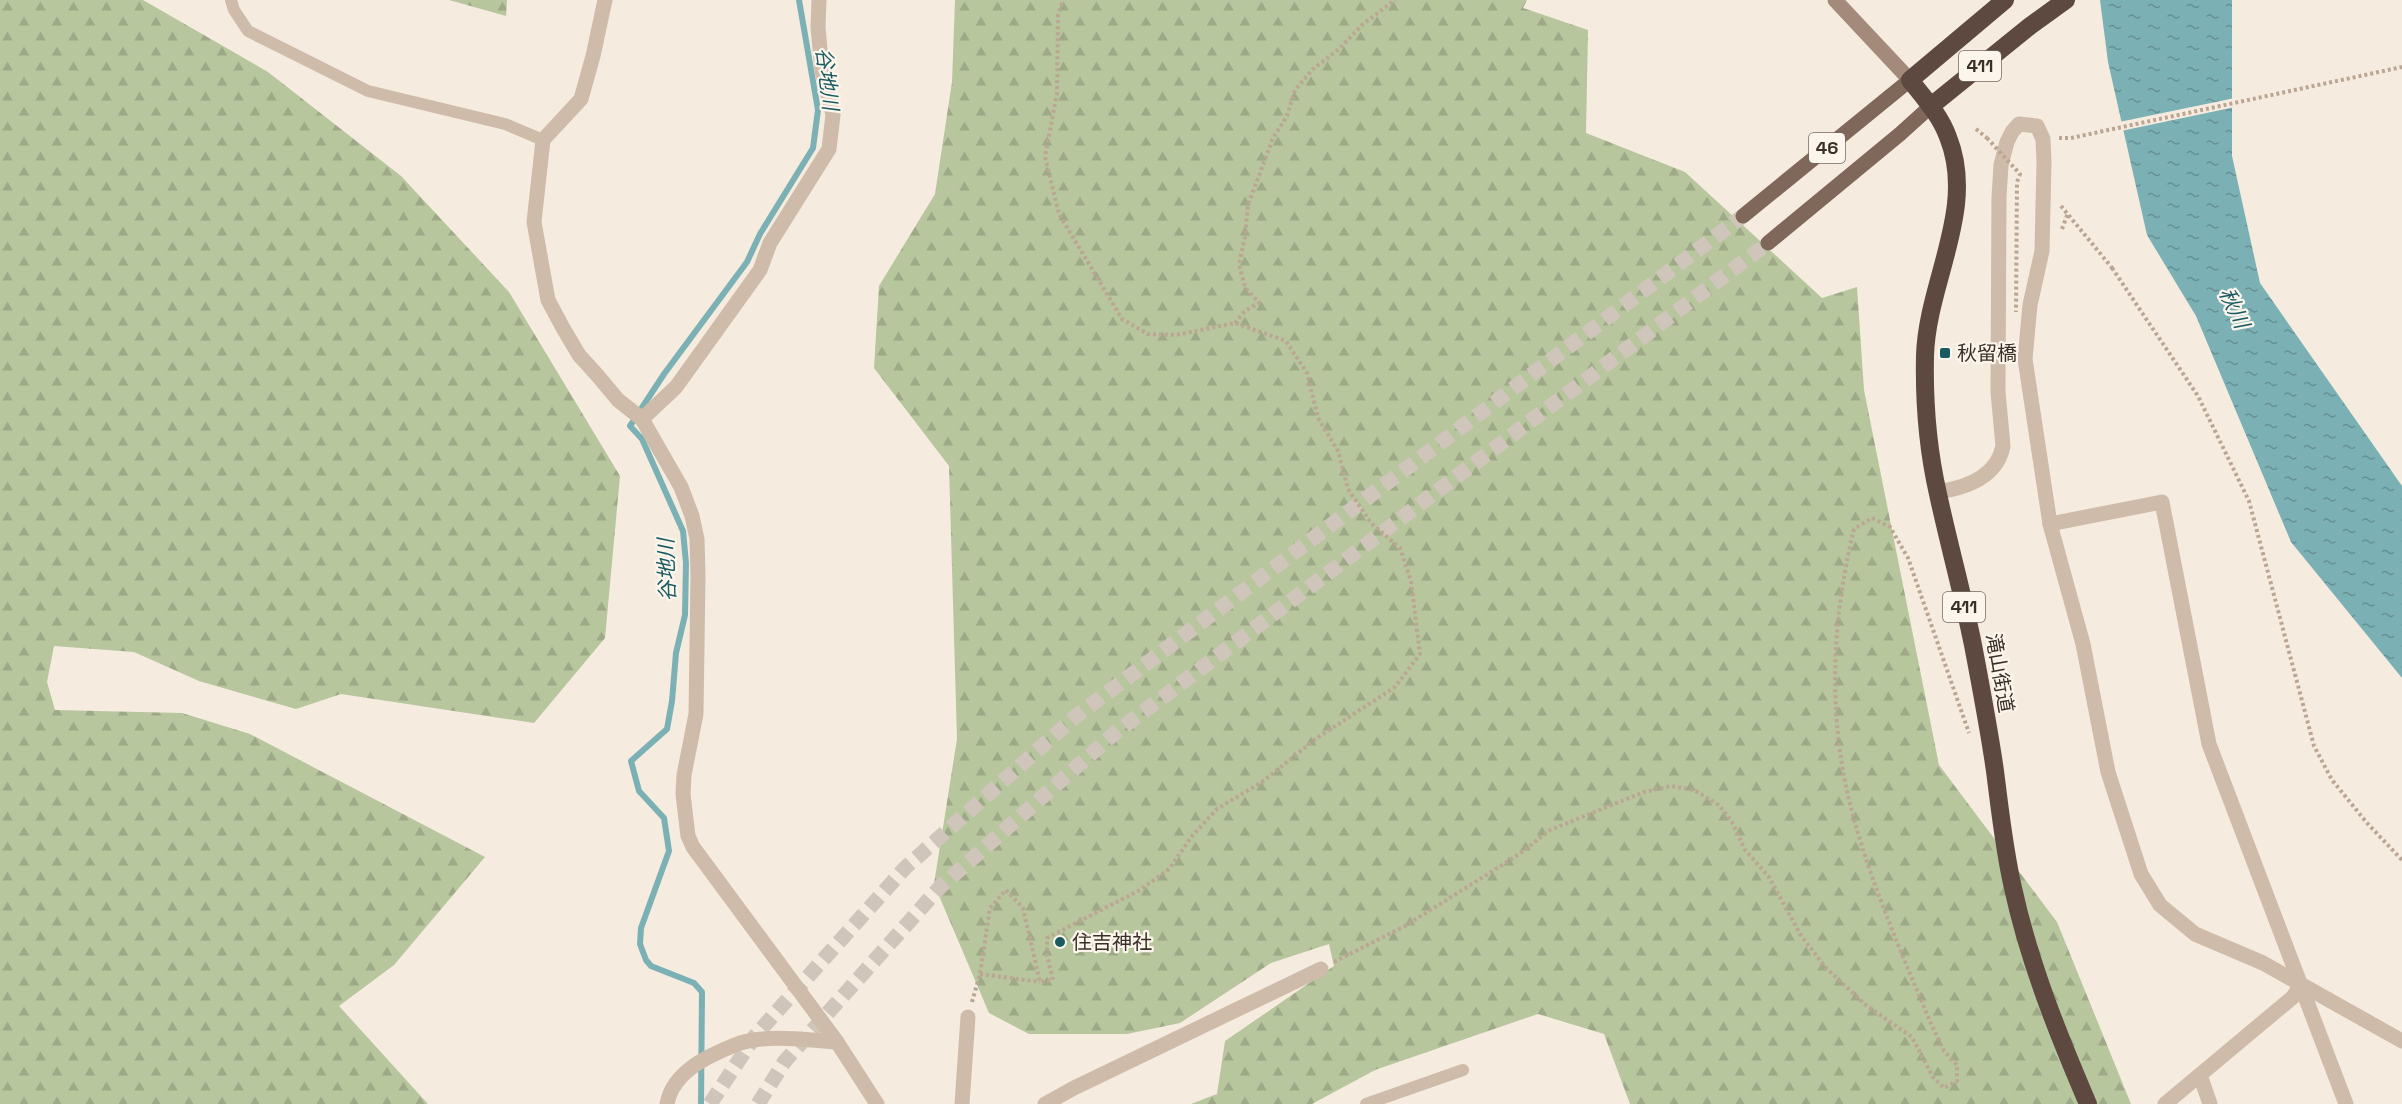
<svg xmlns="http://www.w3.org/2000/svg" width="2402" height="1104" viewBox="0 0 2402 1104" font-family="'Space Grotesk','Noto Sans JP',sans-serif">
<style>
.forest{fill:url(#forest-firs)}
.water{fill:url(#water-ripples)}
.pier{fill:#f5ebdf}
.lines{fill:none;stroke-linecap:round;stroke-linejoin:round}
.stream{stroke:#7bb1b5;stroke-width:6}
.primary-tunnel{stroke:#d0c5bb;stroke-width:15;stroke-dasharray:15 8;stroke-linecap:butt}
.path{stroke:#bba593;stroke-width:4;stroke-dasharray:3 3;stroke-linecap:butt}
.lane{stroke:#cfbba9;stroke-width:12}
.street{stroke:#cfbba9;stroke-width:15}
.secondary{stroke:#a38a7a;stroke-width:15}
.primary{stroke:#7f6759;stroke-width:15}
.highway{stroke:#5d4940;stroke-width:18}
.path-bridge{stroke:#bba593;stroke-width:4;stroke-dasharray:3 3;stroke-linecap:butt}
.poi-dot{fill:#1a5b61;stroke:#fcf5ec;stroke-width:2}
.labels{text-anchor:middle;stroke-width:4.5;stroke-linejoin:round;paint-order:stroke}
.shield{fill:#fcf5ec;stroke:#756a64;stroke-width:1.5}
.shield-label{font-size:18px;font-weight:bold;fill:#3b2f29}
.poi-label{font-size:20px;fill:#3b2f29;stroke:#fcf5ec;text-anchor:start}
.street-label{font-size:20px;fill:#3b2f29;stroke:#fcf5ec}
.water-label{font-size:21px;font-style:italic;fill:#1a5b61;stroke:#fcf5ec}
</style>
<defs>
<pattern id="forest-firs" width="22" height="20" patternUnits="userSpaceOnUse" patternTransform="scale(1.5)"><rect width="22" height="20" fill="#b7c69d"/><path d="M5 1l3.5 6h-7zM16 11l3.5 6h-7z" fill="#9eaa87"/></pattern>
<pattern id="water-ripples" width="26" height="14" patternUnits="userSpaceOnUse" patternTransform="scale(1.5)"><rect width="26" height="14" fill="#7bb1b5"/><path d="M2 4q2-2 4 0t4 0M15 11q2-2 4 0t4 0" fill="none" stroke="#669093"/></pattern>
</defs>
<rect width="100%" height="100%" fill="#f5ebdf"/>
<g class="forest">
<polygon points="0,0 143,0 268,72 401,176 509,292 620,476 605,638 534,723 341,694 296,709 199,681 134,652 54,646 47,682 55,710 182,713 250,734 485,857 394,965 339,1006 428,1104 0,1104"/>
<polygon points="449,0 507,0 506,16"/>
<polygon points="955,0 1527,0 1523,8 1588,30 1586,133 1685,172 1822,298 1857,287 1864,390 1939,765 2057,922 2131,1104 1630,1104 1604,1034 1538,1014 1375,1070 1312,1104 1191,1104 1217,1094 1225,1041 1334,966 1329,944 1271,963 1180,1023 1127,1034 1029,1034 989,1013 934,884 957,739 949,466 874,368 879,286 935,194 952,82"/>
</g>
<polygon class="water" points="2100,0 2232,0 2232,156 2260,283 2402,486 2402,678 2291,542 2196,316 2147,235 2108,62"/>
<polygon class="pier" points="2235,98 2235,107 2121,131 2119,122"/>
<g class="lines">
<polyline class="stream" points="701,1104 702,992 694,983 651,966 646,960 640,944 641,928 669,851 664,818 639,791 631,761 667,729 672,701 676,653 685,615 686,563 683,531 642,439 630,426 664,374 747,262 760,234 813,148 818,110 799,0"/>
<g class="primary-tunnel">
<polyline points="710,1104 755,1036 905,868 1075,717 1743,216"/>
<polyline points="758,1104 785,1061 940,887 1115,733 1768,243"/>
</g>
<g class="path">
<polyline points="1976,129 1987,138"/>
<polyline points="2059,138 2071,138 2402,67"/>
<polyline points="2061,206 2113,269"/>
<polyline points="2062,229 2068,213"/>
<polyline points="2112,268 2198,396 2249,501 2314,746 2332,780 2367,823 2402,860"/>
<polyline points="1235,323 1245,311 1259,303 1245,287 1239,264 1245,237 1248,205 1273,138 1287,116 1295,90 1313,69 1339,49 1362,25 1395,0"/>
<path d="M1334,962L1405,926L1518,855L1550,830L1644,792L1671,786L1694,790L1719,805L1732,822L1745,850L1769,877L1800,934L1825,967L1867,1006L1912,1037L1933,1077L1944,1088L1957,1081V1065L1944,1051L1932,1026C1901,952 1864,868 1847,791C1828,704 1833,615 1854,529L1872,518L1890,527L1908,558L1969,733"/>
<polyline points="980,974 1040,982"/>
<polyline points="972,1002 980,974 990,908 1006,890 1023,908 1040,982 1053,980 1047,956 1047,938 1140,890 1169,869 1192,836 1217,809 1262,782 1317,738 1395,687 1420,654 1411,581 1400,548 1371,523 1348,489 1338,451 1318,418 1307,373 1286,341 1235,323 1176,335 1148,334 1122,319 1059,214 1045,157 1057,93 1058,15 1063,0"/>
</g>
<g class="lane">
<polyline points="231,0 234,10 248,31 368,91 505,124 543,140"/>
<polyline points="1366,1104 1463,1070"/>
</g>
<g class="street">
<polyline points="605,0 593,56 581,99 543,140 534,222 548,300 563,328 579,355 598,376 618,400 642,419 681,487 692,516 697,539 698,575 696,714 684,775 683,794 688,836 693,847 837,1042 877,1104"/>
<polyline points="642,419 676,387 760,270 770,243 829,149 833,115 822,71 818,27 819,0"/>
<path d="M1937,492C1966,488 1997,477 2003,446L1998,392L1999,197L2001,165L2007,142L2012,132L2019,124L2037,126L2043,139L2044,162L2042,251L2030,305L2025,359L2050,524L2083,644L2108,772L2141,874L2160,905L2195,934L2263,963L2402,1041"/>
<polyline points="2050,524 2162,502 2209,744 2346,1104"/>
<polyline points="2200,1075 2210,1104"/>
<path d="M667,1104C673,1070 712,1054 740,1043C770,1034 806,1040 837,1042"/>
<polyline points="962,1104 968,1017"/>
<polyline points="1045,1104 1074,1088 1321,969"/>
<polyline points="2165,1104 2293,997 2301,984"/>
</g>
<polyline class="secondary" points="1835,0 1910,80"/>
<g class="primary">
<polyline points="1743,216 1910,80"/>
<polyline points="1768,243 1900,134 1931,106"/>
</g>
<g class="highway">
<path d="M2005,0L1910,80C1924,98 1940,115 1948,137C1977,209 1927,282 1925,356C1924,402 1928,450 1938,494C1949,545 1963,595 1973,645C1981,687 1989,729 1995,771C2000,810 2004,849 2013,888C2029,962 2058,1034 2088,1104"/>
<polyline points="1931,106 2030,26 2066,0"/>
</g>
<polyline class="path-bridge" points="1987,138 2020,174 2017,182 2016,312"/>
</g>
<g class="poi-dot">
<rect x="1939" y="347" width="12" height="12" rx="3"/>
<circle cx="1060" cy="942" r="6"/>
</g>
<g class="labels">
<g class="shield">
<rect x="1959" y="51" width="42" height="30" rx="4.5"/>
<rect x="1809" y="133" width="36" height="30" rx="4.5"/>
<rect x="1943" y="592" width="42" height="30" rx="4.5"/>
</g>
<g class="shield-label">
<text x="1980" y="72">411</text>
<text x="1827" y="154">46</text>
<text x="1964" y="613">411</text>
</g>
<g class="poi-label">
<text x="1957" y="360">秋留橋</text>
<text x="1072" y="949">住吉神社</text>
</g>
<g class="street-label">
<text transform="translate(2000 673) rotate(80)" y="7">滝山街道</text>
</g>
<g class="water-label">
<text transform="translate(827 79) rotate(83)" y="7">谷地川</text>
<text transform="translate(2234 308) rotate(65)" y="7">秋川</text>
<text transform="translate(667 570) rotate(-92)" y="7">谷地川</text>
</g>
</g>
</svg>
